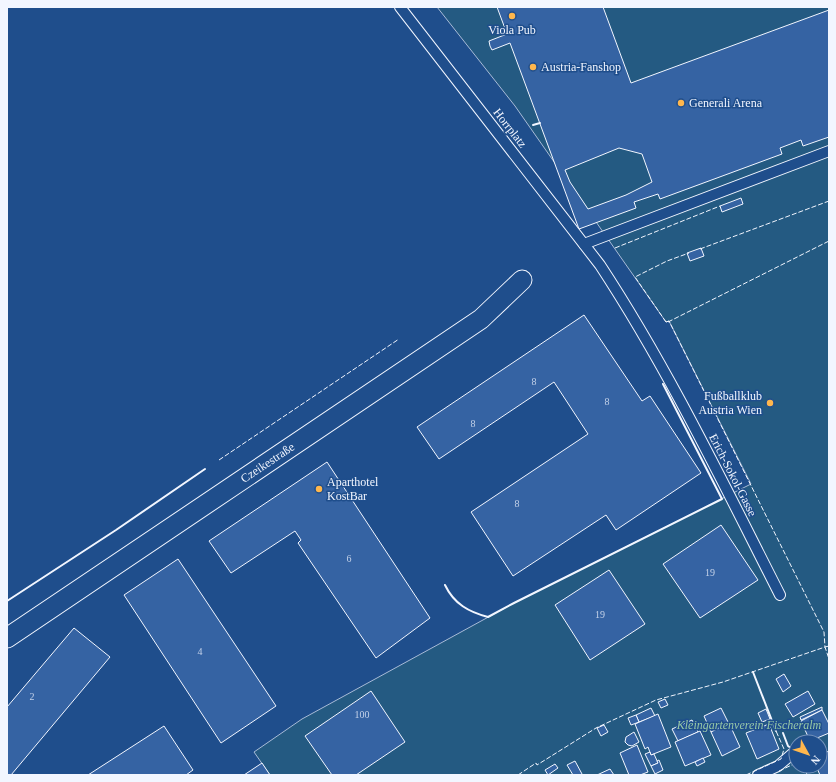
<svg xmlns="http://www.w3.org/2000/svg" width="836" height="782" viewBox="0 0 836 782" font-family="Georgia,serif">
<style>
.green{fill:#245a82;stroke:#a8bbd7;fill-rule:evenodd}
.building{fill:#3563a3;stroke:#f2f6ff;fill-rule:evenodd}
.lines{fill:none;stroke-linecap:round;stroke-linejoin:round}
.service-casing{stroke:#f2f6ff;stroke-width:12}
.minor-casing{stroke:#f2f6ff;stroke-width:21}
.service{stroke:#1f4e8c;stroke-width:10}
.minor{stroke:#1f4e8c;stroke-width:19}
.fence{stroke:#f2f6ff;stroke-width:1;stroke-dasharray:5 2;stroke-linecap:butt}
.wall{stroke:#f2f6ff;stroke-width:2}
.poi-dot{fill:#ffb74d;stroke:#1f4e8c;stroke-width:1.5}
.labels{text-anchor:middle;stroke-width:3;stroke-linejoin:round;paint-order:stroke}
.number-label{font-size:10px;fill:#c3d1e8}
.poi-label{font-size:12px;fill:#f2f6ff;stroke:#1f4e8c;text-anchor:start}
.street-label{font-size:12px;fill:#f2f6ff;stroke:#1f4e8c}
.park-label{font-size:12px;font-style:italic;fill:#97c8a6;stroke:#1f4e8c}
</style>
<rect width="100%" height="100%" fill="#1f4e8c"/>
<path class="green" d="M437,7H829V775H270L254,752L302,719L514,603L751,484L669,321L666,322L515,106ZM796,742H820V766H796Z"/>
<g class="building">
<path d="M497,7H603L631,83L829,10V137L803,146L801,140L780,148L782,154L660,199L658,194L634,202L636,208L579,229L510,43L492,50L490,46L489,41L507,34ZM619,148L642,154L652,182L626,195L588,209L570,182L565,170Z"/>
<polygon points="741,198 743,204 722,212 720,206"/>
<polygon points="701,248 704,256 690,261 687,253"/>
<polygon points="584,315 642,401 650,396 701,473 616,530 606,515 513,576 471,512 588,434 554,382 439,459 417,427"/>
<polygon points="327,462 430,618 376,658 298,543 301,540 295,531 231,573 209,541"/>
<polygon points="721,525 758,580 700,618 663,564"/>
<polygon points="178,559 276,706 221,743 124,595"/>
<polygon points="609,570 645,624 590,660 555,605"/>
<polygon points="74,628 110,657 11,775 7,775 7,707"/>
<polygon points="784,674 791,686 783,692 776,679"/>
<polygon points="371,691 405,742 356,775 332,775 305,736"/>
<polygon points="808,691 815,704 793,717 785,704"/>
<polygon points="665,699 668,705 661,708 658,702"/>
<polygon points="822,707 822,710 801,720 800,717"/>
<polygon points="651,708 655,716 639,722 636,715"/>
<polygon points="721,708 729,724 711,732 704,716"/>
<polygon points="766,709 770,719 762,722 758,713"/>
<polygon points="822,710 829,724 829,733 810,741 801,721"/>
<polygon points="658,714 671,747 651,755 648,747 645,749 635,724"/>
<polygon points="636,715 639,722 631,725 628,718"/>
<polygon points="692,720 698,732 678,741 672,729"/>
<polygon points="729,723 740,747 722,756 711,732"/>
<polygon points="769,724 779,749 757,759 746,733"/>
<polygon points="604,725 608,732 601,736 597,728"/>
<polygon points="164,726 193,770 186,775 88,775"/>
<polygon points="700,731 711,755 685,766 675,742"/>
<polygon points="634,732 639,742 632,746 628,745 625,742 626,737"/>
<polygon points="637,745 648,772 640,775 629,775 620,753"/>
<polygon points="829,751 829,775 820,775 816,766 820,766 820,755"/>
<polygon points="650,752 651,755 654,754 658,763 651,766 645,754"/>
<polygon points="703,758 705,762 697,766 695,762"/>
<polygon points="659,760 663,770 655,774 651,766 658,763 657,761"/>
<polygon points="575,761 582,774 581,775 573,775 567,765"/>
<polygon points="262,763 270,775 244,775"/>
<polygon points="555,764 558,768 548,775 545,770"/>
<polygon points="610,769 614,775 597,775"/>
</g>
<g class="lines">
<defs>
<g id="service">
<path d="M400,7L600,265C669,370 723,483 780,595"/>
<polyline points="584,244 829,151"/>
<polyline points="758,775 778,766 792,754"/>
</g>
<g id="minor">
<path id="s1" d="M7,638L481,319L522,280"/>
</g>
</defs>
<use href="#service" class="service-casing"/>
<use href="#minor" class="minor-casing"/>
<use href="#service" class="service"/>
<use href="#minor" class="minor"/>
<g class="fence">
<polyline points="615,248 720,206"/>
<polyline points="700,249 829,201"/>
<polyline points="666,322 669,321 824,632 825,647 829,646"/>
<polyline points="666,322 635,277 667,261 689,253"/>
<polyline points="668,322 829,241"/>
<polyline points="219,460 399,339"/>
<polyline points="803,766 805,767 807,775"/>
<polyline points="779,771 796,763"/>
<polyline points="518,775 536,763 537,765 596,728 656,700 723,682 825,647 829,659"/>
<polyline points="746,775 781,759 784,749 776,731"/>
</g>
<g class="wall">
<polyline points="533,125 540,123"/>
<path d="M445,585C454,604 469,612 488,617L514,603L722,499L663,384"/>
<polyline points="7,601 116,530 205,469"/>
<polyline points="753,672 776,731"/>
<polyline points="783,733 788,746 795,751"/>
</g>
</g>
<g class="poi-dot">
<circle cx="512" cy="16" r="4"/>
<circle cx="533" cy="67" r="4"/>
<circle cx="681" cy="103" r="4"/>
<circle cx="770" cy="403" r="4"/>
<circle cx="319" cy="489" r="4"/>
</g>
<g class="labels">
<g class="number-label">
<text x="534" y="385">8</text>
<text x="607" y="405">8</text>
<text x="473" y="427">8</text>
<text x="517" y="507">8</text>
<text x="349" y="562">6</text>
<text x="710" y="576">19</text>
<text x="600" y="618">19</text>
<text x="200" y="655">4</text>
<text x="32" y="700">2</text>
<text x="362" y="718">100</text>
</g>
<g class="poi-label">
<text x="512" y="34" text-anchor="middle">Viola Pub</text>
<text x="541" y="71">Austria-Fanshop</text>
<text x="689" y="107">Generali Arena</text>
<text x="762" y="400" text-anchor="end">Fußballklub<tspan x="762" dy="14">Austria Wien</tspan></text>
<text x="327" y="486">Aparthotel<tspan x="327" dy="14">KostBar</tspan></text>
</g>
<g class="street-label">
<text transform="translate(510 128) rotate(52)" y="4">Horrplatz</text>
<text dy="4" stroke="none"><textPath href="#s1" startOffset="314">Czeikestraße</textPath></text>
<text transform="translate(733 475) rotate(63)" y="4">Erich-Sokol-Gasse</text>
</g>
<g class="park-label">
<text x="749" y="729">Kleingartenverein Fischeralm</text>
</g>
</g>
<rect width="836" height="782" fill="none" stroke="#f2f6ff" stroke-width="16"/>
<g transform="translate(808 754) rotate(130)"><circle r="19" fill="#1f4e8c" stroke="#7391ba"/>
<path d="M0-3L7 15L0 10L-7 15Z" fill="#ffb74d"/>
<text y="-6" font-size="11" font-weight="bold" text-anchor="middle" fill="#f2f6ff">N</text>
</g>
</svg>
